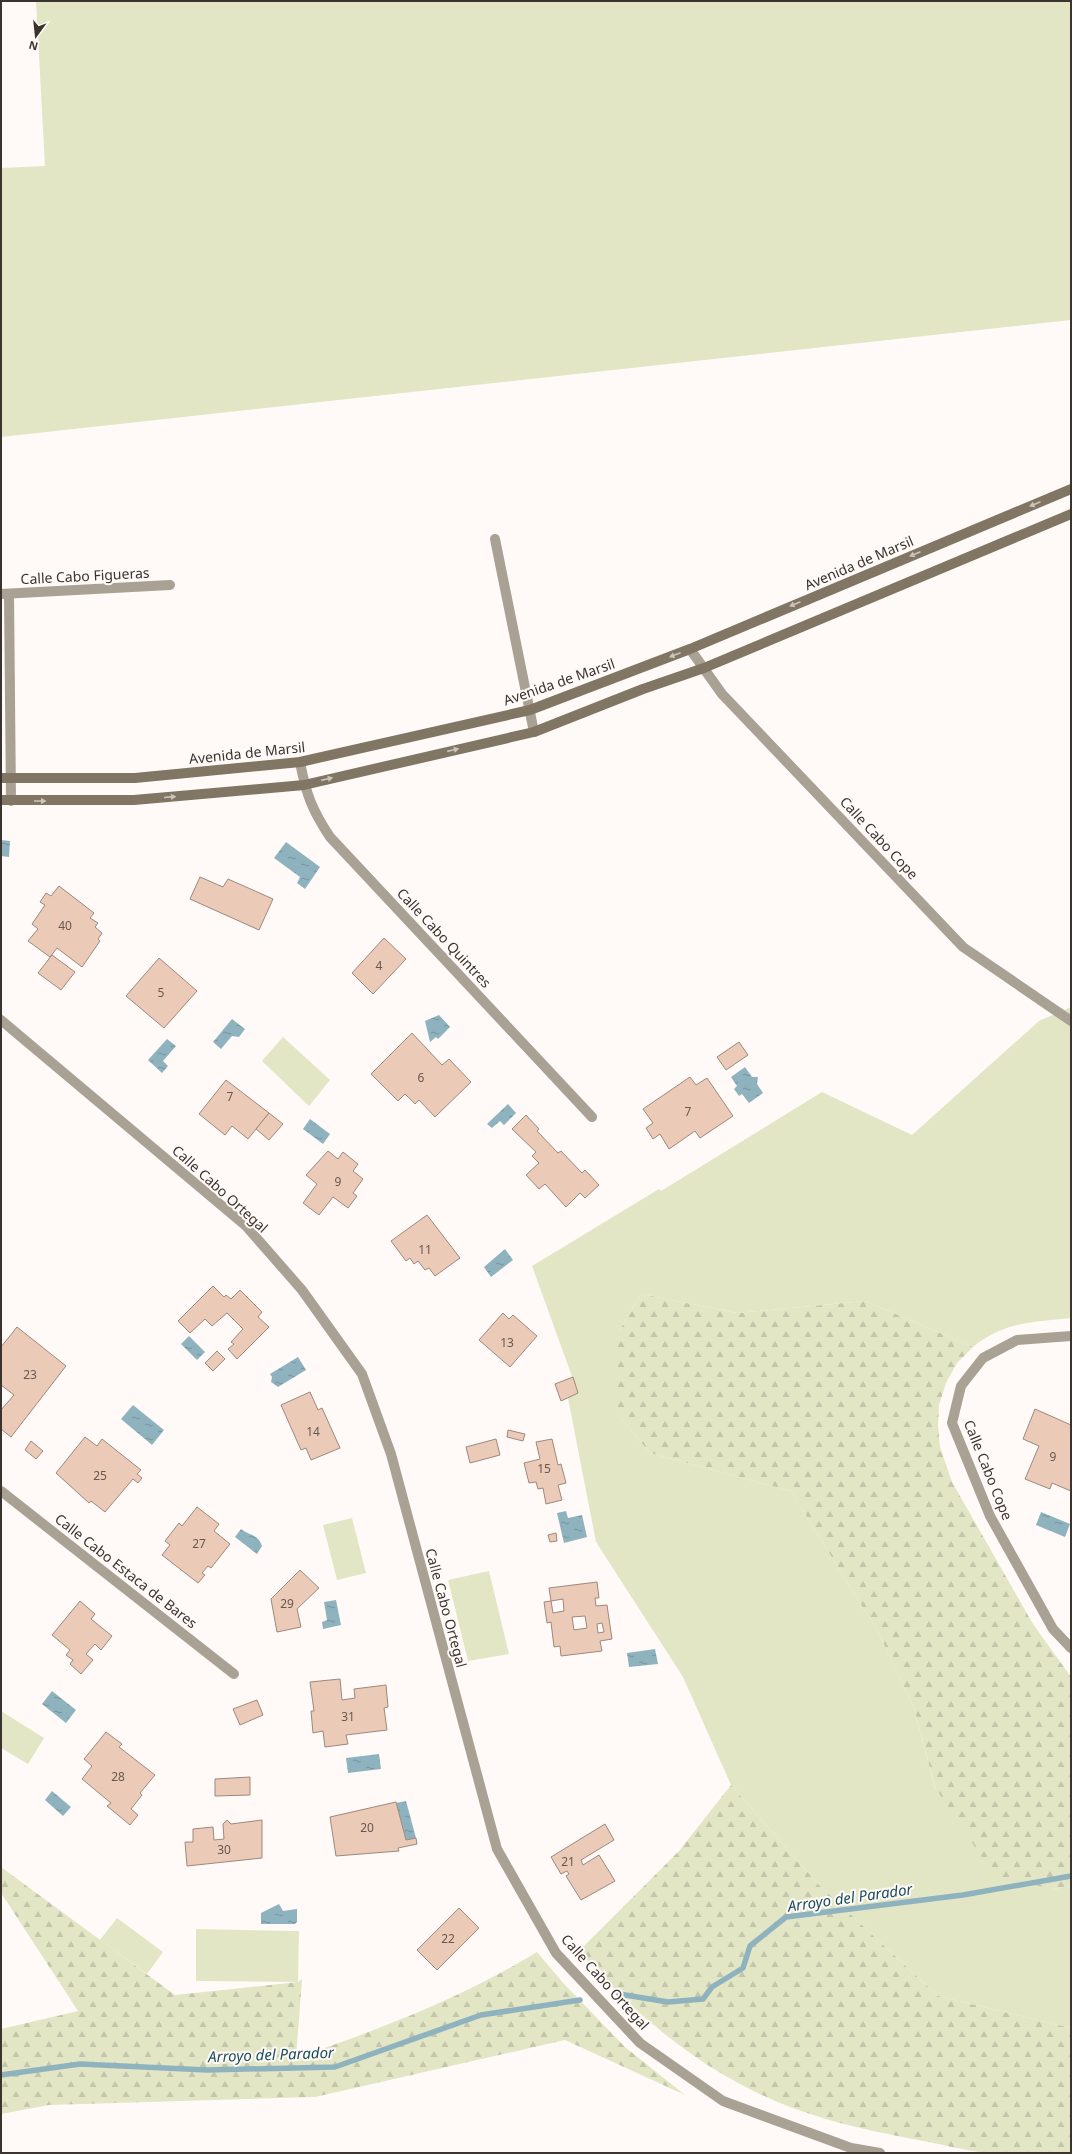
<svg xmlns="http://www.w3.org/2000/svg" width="1072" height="2154" viewBox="0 0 1072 2154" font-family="'Noto Sans',sans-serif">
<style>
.green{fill:#e2e6c5}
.forest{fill:url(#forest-firs)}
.water{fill:url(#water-ripples)}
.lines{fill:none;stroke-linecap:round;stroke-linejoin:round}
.stream{stroke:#8eb3bf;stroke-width:5.5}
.building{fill:#ebcbb8;stroke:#9c887d;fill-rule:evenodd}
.street{stroke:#a9a194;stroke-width:10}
.secondary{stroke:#817564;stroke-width:10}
.oneway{fill:#cdc5bc}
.labels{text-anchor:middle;stroke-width:4;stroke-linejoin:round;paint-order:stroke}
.number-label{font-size:12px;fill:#675950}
.street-label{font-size:14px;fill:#3b332e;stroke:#fffaf7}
.water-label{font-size:15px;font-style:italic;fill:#194e5c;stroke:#fffaf7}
</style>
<defs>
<pattern id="forest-firs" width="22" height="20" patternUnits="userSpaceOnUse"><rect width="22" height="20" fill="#e2e6c5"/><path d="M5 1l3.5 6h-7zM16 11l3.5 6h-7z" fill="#c3c6aa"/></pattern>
<pattern id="water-ripples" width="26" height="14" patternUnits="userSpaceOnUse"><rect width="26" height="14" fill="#8eb3bf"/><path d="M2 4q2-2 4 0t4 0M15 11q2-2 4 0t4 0" fill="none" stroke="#75929c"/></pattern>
</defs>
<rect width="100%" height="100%" fill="#fffaf7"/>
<g class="green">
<polygon points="36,1 1071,1 1071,320 1,437 1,168 45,166"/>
<path d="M1071,1007V1318C1032,1322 1004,1322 973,1347L865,1301L737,1313L641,1294L618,1333V1414L650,1453L791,1491L879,1634L914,1708L935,1788L1053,1889L1071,1886V2028L938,1996L818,1884L731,1785L683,1677L596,1542L568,1398L578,1393L532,1266L659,1189L661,1191L822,1092L912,1135L1039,1021Z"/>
<polygon points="283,1037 330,1080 309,1106 262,1061"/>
<polygon points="352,1518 366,1573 337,1580 323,1525"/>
<polygon points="489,1571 509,1654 468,1661 448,1580"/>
<polygon points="1,1711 44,1738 28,1764 1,1748"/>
<polygon points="117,1918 163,1952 147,1974 100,1940"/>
<polygon points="196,1929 299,1931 298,1982 196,1981"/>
</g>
<g class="forest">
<polygon points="641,1294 737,1313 865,1301 973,1347 957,1363 946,1383 939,1405 938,1426 940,1447 952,1482 1033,1624 1071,1677 1071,1886 1053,1889 995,1877 935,1787 914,1708 879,1634 791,1491 650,1453 618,1414 618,1333"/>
<path d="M731,1785L818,1884L938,1996L1071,2028V2153C1043,2153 1014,2154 986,2153C963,2150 940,2144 918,2140C887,2134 856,2128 826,2119C727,2091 646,2028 579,1951L679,1851Z"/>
<path d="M1,1867L175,1995L298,1982L302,1979L296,2058C378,2030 462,1998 537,1952L564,1984L625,2047L685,2095L565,2040L315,2097L49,2105L1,2114V2029L78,2011L1,1893Z"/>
</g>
<g class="water">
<polygon points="1,840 10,841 9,857 1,856"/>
<polygon points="286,842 320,867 305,889 297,883 300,877 274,858"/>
<polygon points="439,1015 450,1027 438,1039 436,1037 430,1042 425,1021"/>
<polygon points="232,1019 245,1029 239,1037 232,1036 221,1049 213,1042"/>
<polygon points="167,1039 176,1046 163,1061 168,1066 162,1073 148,1060"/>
<polygon points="745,1067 752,1077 758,1077 757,1084 763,1093 749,1103 742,1094 739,1096 734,1089 737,1086 731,1077"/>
<polygon points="508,1104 516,1113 504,1125 500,1121 492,1128 487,1124"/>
<polygon points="310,1119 330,1134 323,1144 303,1129"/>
<polygon points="505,1249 513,1260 491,1277 484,1267"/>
<polygon points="189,1336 205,1352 197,1360 181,1344"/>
<polygon points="298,1357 306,1370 278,1387 271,1382 272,1377 270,1374"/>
<polygon points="133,1405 164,1430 152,1445 121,1419"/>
<polygon points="566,1511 568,1518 582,1515 587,1537 564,1543 557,1513"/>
<polygon points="1041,1512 1070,1524 1065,1537 1036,1525"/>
<path d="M241,1529C250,1536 258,1534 262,1546L257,1554L235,1537Z"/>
<polygon points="336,1600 341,1625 323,1629 322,1622 327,1620 324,1602"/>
<polygon points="655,1649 658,1664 629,1667 627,1653"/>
<polygon points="52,1691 76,1710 66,1723 42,1704"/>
<polygon points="379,1754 381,1769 348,1773 346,1758"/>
<polygon points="52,1791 71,1807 63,1816 45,1800"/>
<polygon points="406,1801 416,1838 406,1840 396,1803"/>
<polygon points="279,1904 283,1911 297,1909 297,1922 295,1924 261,1924 261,1913"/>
</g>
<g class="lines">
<g class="stream">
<polyline points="619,1994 668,2002 703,1999 712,1987 743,1968 750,1946 786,1917 963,1895 1071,1876"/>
<polyline points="1,2075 80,2064 207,2070 335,2067 481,2015 580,2000"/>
</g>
</g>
<g class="building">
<polygon points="200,877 223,887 228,879 273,899 259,930 190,899"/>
<polygon points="59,886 94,913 90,918 98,923 95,927 102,933 98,939 100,941 82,967 57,948 50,957 28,941 38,929 32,924 45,905 40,902 46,893 51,896"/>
<polygon points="384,938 406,959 373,994 352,973"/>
<polygon points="52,955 75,972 61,990 38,973"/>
<polygon points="159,958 197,991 164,1028 126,996"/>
<polygon points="412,1033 442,1065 449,1059 471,1082 435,1117 419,1100 415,1104 405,1094 398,1101 371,1074"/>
<polygon points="739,1042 748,1055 726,1070 717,1057"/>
<polygon points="690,1077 696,1085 707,1078 733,1116 700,1138 695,1131 669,1149 660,1134 653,1139 646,1128 653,1123 643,1109"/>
<polygon points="226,1080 269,1113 248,1139 232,1126 225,1135 199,1114"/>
<polygon points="269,1113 283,1124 269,1140 256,1129"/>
<polygon points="526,1115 539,1129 537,1131 558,1153 561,1151 582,1173 585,1170 599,1185 585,1198 580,1193 566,1207 545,1184 539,1189 526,1175 539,1163 532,1156 536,1152 512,1129"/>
<polygon points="328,1151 338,1159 343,1152 358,1164 353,1171 363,1179 353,1193 357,1196 348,1208 333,1197 319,1215 303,1203 317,1184 306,1175"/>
<polygon points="427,1215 460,1258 435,1276 429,1268 425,1270 418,1261 414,1264 410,1258 406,1261 391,1241"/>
<polygon points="213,1286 224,1297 226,1295 231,1299 240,1290 262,1312 258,1317 269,1327 237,1359 228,1349 234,1344 231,1342 243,1329 227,1313 212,1326 205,1319 190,1333 178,1321"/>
<polygon points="503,1313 509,1319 513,1315 537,1336 510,1367 479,1340"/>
<polygon points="17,1327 66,1366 11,1437 1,1429 1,1410 14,1395 1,1385 1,1347"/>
<polygon points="217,1351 225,1359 213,1371 205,1363"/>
<polygon points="573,1377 578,1393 561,1401 555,1384"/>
<polygon points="310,1392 318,1410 322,1408 340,1448 311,1460 306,1448 301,1450 281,1405"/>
<polygon points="1035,1409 1071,1425 1071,1491 1052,1483 1050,1489 1025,1479 1039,1446 1023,1439"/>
<polygon points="508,1430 525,1434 523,1441 507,1437"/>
<polygon points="85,1437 97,1446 102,1439 141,1470 137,1474 142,1478 138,1483 133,1479 105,1512 91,1501 89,1503 56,1473"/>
<polygon points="496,1439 500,1455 470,1463 466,1447"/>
<polygon points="552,1439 558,1465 561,1464 566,1483 558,1485 562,1500 546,1504 543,1488 538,1489 536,1482 529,1483 524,1463 540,1459 536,1442"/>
<polygon points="31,1441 43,1451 36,1459 25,1450"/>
<polygon points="197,1507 219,1524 214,1531 230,1544 211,1568 208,1566 202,1573 205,1575 198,1583 162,1555 170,1545 165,1541 179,1523 182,1526"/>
<polygon points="556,1533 557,1541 550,1542 548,1535"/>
<polygon points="300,1570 319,1588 297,1609 301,1627 277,1632 271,1599"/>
<path d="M597,1582L599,1598H595L596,1606L607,1605L612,1639L600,1641L602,1651L561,1656L560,1646L554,1647L551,1622L547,1623L544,1602L551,1601L549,1588ZM563,1599L564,1611L553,1613L551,1601ZM585,1616L587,1628L574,1630L572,1617ZM602,1623L604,1632L598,1633L597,1624Z"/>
<polygon points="80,1601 95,1614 91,1619 112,1636 101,1650 95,1644 86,1654 93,1660 81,1674 70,1664 73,1660 66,1655 70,1650 52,1635"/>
<polygon points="340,1679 342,1700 355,1698 354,1689 386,1685 388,1707 384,1708 387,1730 346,1735 348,1744 325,1747 323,1731 313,1733 311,1711 314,1711 310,1682"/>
<polygon points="257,1700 263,1715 240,1725 233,1709"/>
<polygon points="106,1732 122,1744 119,1747 155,1775 140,1793 142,1795 131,1809 138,1815 130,1825 107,1806 111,1803 82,1779 92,1766 84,1759"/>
<polygon points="250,1777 250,1795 215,1796 215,1779"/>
<polygon points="396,1802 406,1840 416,1838 417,1844 398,1848 399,1851 336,1856 330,1817"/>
<polygon points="227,1820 231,1824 262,1820 262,1858 187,1866 185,1842 193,1842 193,1829 213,1827 214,1840 224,1839 223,1824"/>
<polygon points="605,1824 614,1840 581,1860 583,1865 599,1855 615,1881 581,1900 566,1876 569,1874 567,1871 561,1874 551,1857"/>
<polygon points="459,1908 479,1928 437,1970 417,1950"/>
</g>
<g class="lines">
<g class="street">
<polyline points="495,539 534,732"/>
<polyline points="1,594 170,585"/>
<polyline points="9,594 11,801"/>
<polyline points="690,649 722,694 963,947 1071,1021"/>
<path d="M300,762C306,794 312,810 330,837L592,1117"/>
<polyline points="1,1020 246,1226 302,1290 362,1374 391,1454 497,1849 556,1953 640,2043 723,2101 851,2148 880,2153"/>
<polyline points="1071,1336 1017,1340 983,1358 961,1386 952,1423 990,1516 1053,1629 1071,1648"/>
<polyline points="1,1491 234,1674"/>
</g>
<g class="secondary">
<polyline points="1,778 135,778 300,762 530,710 690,649 1071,489"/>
<polyline points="1,800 134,800 304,785 534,732 643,689 704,668 1071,514"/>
</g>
</g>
<defs><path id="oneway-solid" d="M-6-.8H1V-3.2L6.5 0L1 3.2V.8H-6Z"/></defs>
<g class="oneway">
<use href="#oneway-solid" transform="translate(1035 504) rotate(157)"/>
<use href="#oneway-solid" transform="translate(915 554) rotate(157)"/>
<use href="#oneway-solid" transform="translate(795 604) rotate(157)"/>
<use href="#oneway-solid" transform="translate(675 655) rotate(159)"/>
<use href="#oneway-solid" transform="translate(453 750) rotate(-13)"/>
<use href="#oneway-solid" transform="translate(327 779) rotate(-13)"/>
<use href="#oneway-solid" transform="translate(170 797) rotate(-5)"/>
<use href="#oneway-solid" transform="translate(40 801)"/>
</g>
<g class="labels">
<g class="number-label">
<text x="65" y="930">40</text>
<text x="379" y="970">4</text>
<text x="161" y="997">5</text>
<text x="421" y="1082">6</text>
<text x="230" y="1101">7</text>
<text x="688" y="1116">7</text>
<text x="338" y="1186">9</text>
<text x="425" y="1254">11</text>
<text x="507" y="1347">13</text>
<text x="30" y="1379">23</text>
<text x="313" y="1436">14</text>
<text x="1053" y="1461">9</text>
<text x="544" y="1473">15</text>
<text x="100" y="1480">25</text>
<text x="199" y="1548">27</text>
<text x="287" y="1608">29</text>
<text x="348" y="1721">31</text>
<text x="118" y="1781">28</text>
<text x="367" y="1832">20</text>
<text x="224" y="1854">30</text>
<text x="568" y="1866">21</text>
<text x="448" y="1943">22</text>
</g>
<g class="street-label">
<text transform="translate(859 563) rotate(-23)" y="5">Avenida de Marsil</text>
<text transform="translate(85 576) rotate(-3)" y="5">Calle Cabo Figueras</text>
<text transform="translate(559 682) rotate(-19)" y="5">Avenida de Marsil</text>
<text transform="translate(247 753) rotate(-6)" y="5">Avenida de Marsil</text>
<text transform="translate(879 838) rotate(47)" y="5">Calle Cabo Cope</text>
<text transform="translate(444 938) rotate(47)" y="5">Calle Cabo Quintres</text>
<text transform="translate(220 1189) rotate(42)" y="5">Calle Cabo Ortegal</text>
<text transform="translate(988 1470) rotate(68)" y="5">Calle Cabo Cope</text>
<text transform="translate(126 1571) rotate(38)" y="5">Calle Cabo Estaca de Bares</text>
<text transform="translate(446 1608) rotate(75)" y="5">Calle Cabo Ortegal</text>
<text transform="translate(605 1982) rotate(48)" y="5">Calle Cabo Ortegal</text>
</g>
<g class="water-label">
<text transform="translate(850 1898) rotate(-8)" y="5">Arroyo del Parador</text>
<text transform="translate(271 2055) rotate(-2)" y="5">Arroyo del Parador</text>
</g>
</g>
<rect width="1072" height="2154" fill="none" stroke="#3b332e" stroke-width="4"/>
<g transform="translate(36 36) rotate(195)" stroke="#fffaf7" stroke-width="3" paint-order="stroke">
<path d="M0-3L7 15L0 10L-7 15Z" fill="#3b332e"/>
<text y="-6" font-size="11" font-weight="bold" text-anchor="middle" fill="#3b332e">N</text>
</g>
</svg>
